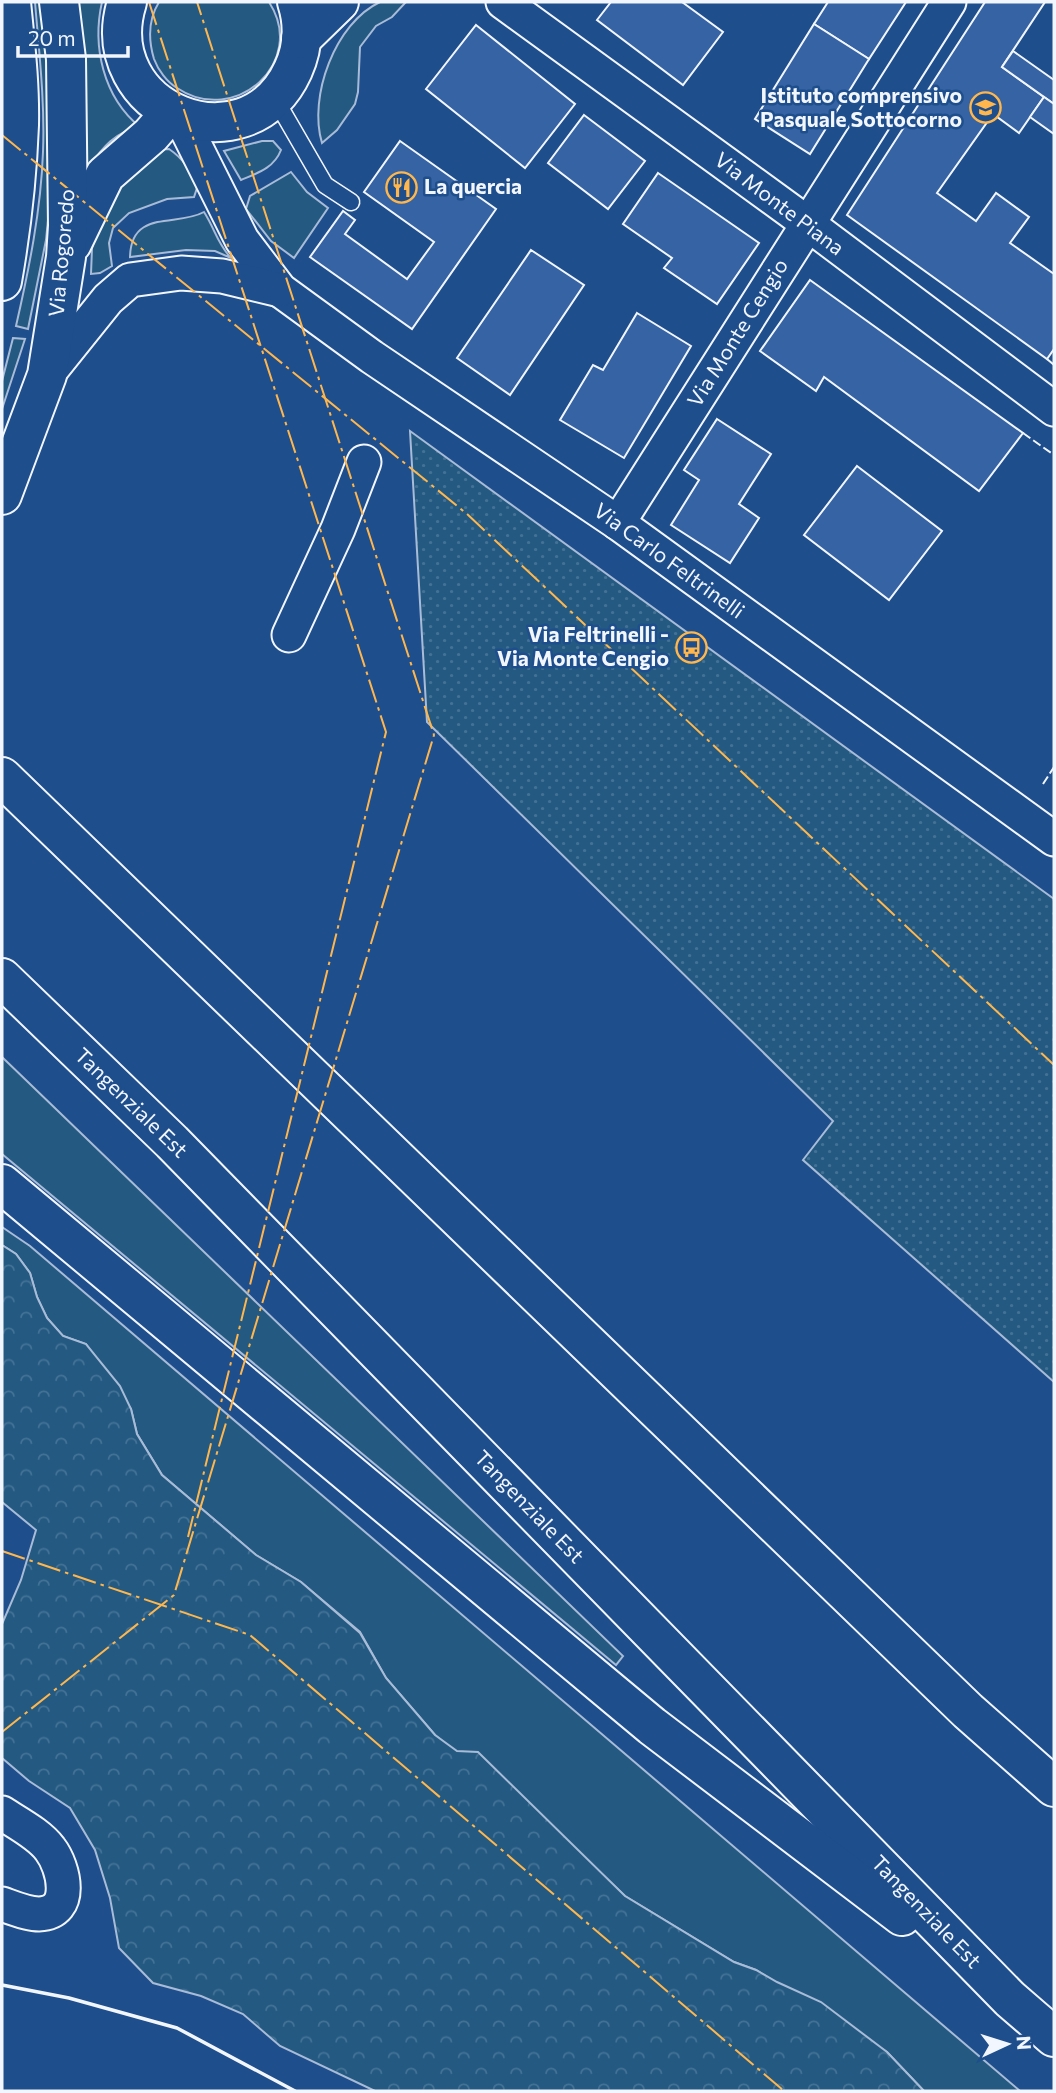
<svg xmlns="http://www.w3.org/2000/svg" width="1056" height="2093" viewBox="0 0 1056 2093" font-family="Commissioner,sans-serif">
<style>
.green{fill:#245a82;stroke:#a8bbd7;stroke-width:2}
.forest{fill:url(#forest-crowns);stroke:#a8bbd7;stroke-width:2}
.garden{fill:url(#garden-dots);stroke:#a8bbd7;stroke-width:2}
.building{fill:#3563a3;stroke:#f2f6ff;stroke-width:2}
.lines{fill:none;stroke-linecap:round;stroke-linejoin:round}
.lane-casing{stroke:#f2f6ff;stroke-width:19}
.street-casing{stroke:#f2f6ff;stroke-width:37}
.secondary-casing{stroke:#f2f6ff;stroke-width:42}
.highway-casing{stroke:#f2f6ff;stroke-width:42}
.lane{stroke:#1f4e8c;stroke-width:16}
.street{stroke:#1f4e8c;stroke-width:33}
.secondary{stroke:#1f4e8c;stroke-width:38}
.highway{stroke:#1f4e8c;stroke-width:38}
.fence{stroke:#f2f6ff;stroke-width:2;stroke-dasharray:9 3.5;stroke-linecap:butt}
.wall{stroke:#f2f6ff;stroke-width:3.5}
.power{stroke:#ffb74d;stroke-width:2;stroke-dasharray:24 5 3.5 5;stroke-linecap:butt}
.labels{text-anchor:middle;stroke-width:5;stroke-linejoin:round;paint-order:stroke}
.poi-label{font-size:21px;font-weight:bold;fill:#f2f6ff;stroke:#1f4e8c;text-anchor:end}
.street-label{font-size:21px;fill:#f2f6ff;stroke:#1f4e8c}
</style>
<defs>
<pattern id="forest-crowns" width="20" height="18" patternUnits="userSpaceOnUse" patternTransform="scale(1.75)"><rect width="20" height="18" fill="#245a82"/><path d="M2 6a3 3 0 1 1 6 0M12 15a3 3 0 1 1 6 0" fill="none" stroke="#447295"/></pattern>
<pattern id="garden-dots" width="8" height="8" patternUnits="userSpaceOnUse" patternTransform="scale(1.75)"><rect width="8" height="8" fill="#245a82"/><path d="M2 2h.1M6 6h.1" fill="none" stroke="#447295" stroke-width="1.8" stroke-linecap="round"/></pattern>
</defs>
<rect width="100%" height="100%" fill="#1f4e8c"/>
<g class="green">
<path d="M35,2H45L53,170L46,240L28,329L16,326C29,269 41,210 43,152C45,102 39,51 35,2Z"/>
<path d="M78,2H102C92,46 103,97 140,127C116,131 102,148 89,167L82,164Z"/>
<path d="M159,2H269C308,62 235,127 177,88C167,82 158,70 154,59C148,39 148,20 159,2Z"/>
<path d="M380,2H406L392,17L376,26L360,47L358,92L355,104L337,130L322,143C308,97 335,23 380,2Z"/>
<path d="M262,141H273L281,150C274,168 258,173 241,180L224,151Z"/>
<path d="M169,149C184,159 192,171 197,188L194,197L167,199L129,213L113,228L109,243L112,266L100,273L91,274L92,248L112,183L154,150Z"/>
<polygon points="291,172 307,192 328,208 294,258 271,241 246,209 250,196"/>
<path d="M204,212C215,229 217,243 231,258L215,251L186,250L130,257C131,209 177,227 204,212Z"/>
<polygon points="13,338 25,339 2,409 2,381"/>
<polygon points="2,1057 623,1656 616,1665 2,1154"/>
<polygon points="2,1227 30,1246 1020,2091 924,2091 887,2052 756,1970 734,1962 625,1896 585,1858 435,1735 386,1678 360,1632 301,1582 256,1555 162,1475 137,1434 131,1409 86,1344 63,1336 47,1318 37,1297 30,1273 16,1254 2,1245"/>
</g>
<polygon class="forest" points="2,1245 16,1254 30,1273 37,1297 47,1318 63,1336 86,1344 120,1386 131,1409 137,1434 162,1475 256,1555 301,1582 360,1633 386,1678 435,1735 457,1751 478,1752 625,1896 734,1962 756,1970 777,1982 821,2002 887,2052 924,2091 375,2091 280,2046 243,2014 201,1996 153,1983 119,1948 110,1898 95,1850 70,1808 29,1781 2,1758 2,1624 21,1580 36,1530 2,1502"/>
<polygon class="garden" points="410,431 1054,899 1054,1382 803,1160 833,1121 427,722"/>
<g class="building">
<polygon points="611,2 682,2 723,32 683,85 597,20"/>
<polygon points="828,2 906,2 869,59 814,24"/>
<polygon points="985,2 1045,2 1002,67 1044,97 1019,133 993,114 937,193 976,221 996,193 1029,217 1010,243 1054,274 1054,349 1047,359 847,215"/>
<polygon points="814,24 869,59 810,154 755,119"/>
<polygon points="476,25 575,104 525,168 426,89"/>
<polygon points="1013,51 1054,80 1054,104 1002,67"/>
<polygon points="1044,97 1054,104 1054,134 1030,117"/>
<polygon points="584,115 645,161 608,209 548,163"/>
<polygon points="400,141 496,209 412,329 310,257 343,211 355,220 345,234 407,279 434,242 364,192"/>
<polygon points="658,173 759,243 717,304 664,268 672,258 623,224"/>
<polygon points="531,250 584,285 510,395 457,358"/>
<polygon points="810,280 1023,433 979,491 824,377 816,391 760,351"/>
<polygon points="637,313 691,346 624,458 560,420 593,365 603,370"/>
<polygon points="717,419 771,454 739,504 759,518 730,563 671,525 699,480 684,470"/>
<polygon points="857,466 942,531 889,600 804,535"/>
</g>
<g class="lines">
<defs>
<polyline id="lane" points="274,97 325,185 351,202"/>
<g id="street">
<polyline points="503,2 792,212 1054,409"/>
<polyline points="180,116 242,240 280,290 372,357 618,523 1054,839"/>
<polyline points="47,375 108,299 130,280 181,273 222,276 280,290"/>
<polyline points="618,523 949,2"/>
<polyline points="289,635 338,529 364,462"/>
<path d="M2,1813C17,1823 39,1834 50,1849C64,1867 75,1913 39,1914C27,1914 13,1908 2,1904"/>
</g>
<g id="secondary">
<path d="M127,2C93,111 246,172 293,70C303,48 304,24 297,2"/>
<polyline points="301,39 339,2"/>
<polyline points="72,243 105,175 151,135 171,112"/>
<path d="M2,281C11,230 17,178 19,125C20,84 15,43 11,2"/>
<polyline points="2,495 47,375 66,257 68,226 66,59 59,2"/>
</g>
<g id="highway">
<polyline points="2,777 968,1711 1054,1787"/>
<polyline points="2,978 172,1142 1010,1999 1054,2037"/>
<polyline points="2,1184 652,1726 902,1916"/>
</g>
</defs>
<use href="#lane" class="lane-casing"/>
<use href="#street" class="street-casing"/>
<use href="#secondary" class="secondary-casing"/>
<use href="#highway" class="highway-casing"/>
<use href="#lane" class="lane"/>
<use href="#street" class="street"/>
<use href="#secondary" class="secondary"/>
<use href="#highway" class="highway"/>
<g class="fence">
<polyline points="1047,359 1054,365"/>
<polyline points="1023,433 1054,455"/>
<polyline points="1043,784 1054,767"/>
</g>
<polyline class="wall" points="2,1985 69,1998 177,2028 295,2091"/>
<g class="power">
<polyline points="149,2 386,732 188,1537"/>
<polyline points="2,135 467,514 1054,1065"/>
<polyline points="2,1551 250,1635 784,2091"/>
<polyline points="2,1732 174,1595 434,735 197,2"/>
</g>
</g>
<defs>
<symbol id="school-ring" viewBox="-11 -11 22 22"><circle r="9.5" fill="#1f4e8c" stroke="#ffb74d" stroke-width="1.5"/><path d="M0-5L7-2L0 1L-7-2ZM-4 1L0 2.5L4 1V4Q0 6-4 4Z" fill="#ffb74d"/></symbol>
<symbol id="restaurant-ring" viewBox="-11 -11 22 22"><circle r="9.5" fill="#1f4e8c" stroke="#ffb74d" stroke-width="1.5"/><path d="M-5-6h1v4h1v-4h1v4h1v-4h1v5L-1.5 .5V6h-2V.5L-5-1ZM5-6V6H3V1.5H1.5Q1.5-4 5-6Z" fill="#ffb74d"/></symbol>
<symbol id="bus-ring" viewBox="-11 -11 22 22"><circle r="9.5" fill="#1f4e8c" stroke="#ffb74d" stroke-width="1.5"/><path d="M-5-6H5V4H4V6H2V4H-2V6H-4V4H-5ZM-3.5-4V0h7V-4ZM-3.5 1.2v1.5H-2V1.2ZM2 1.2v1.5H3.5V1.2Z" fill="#ffb74d"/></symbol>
</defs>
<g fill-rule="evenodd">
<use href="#school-ring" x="968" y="90" width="35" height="35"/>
<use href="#restaurant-ring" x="384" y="170" width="35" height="35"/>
<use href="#bus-ring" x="674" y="630" width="35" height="35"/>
</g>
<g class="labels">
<g class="poi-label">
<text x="962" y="103">Istituto comprensivo<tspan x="962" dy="24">Pasquale Sottocorno</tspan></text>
<text x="424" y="194" text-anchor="start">La quercia</text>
<text x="669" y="642">Via Feltrinelli -<tspan x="669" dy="24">Via Monte Cengio</tspan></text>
</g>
<g class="street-label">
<text transform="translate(779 204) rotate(37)" y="7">Via Monte Piana</text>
<text transform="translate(62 253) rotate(-85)" y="7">Via Rogoredo</text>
<text transform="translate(738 333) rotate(-58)" y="7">Via Monte Cengio</text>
<text transform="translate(669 561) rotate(36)" y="7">Via Carlo Feltrinelli</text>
<text transform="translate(131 1103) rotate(44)" y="7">Tangenziale Est</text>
<text transform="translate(529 1507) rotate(46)" y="7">Tangenziale Est</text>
<text transform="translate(926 1912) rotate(46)" y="7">Tangenziale Est</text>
</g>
</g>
<rect width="1056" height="2093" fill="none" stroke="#f2f6ff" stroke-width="7"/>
<g transform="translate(1007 2044) rotate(86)" stroke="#1f4e8c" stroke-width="5" paint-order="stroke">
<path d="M0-5L12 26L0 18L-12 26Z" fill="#f2f6ff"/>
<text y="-10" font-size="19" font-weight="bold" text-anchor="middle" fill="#f2f6ff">N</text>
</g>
<path d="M18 46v10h110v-10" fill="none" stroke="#f2f6ff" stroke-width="3.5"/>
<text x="28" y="46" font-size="21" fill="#f2f6ff" stroke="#1f4e8c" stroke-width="5" paint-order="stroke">20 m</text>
</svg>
